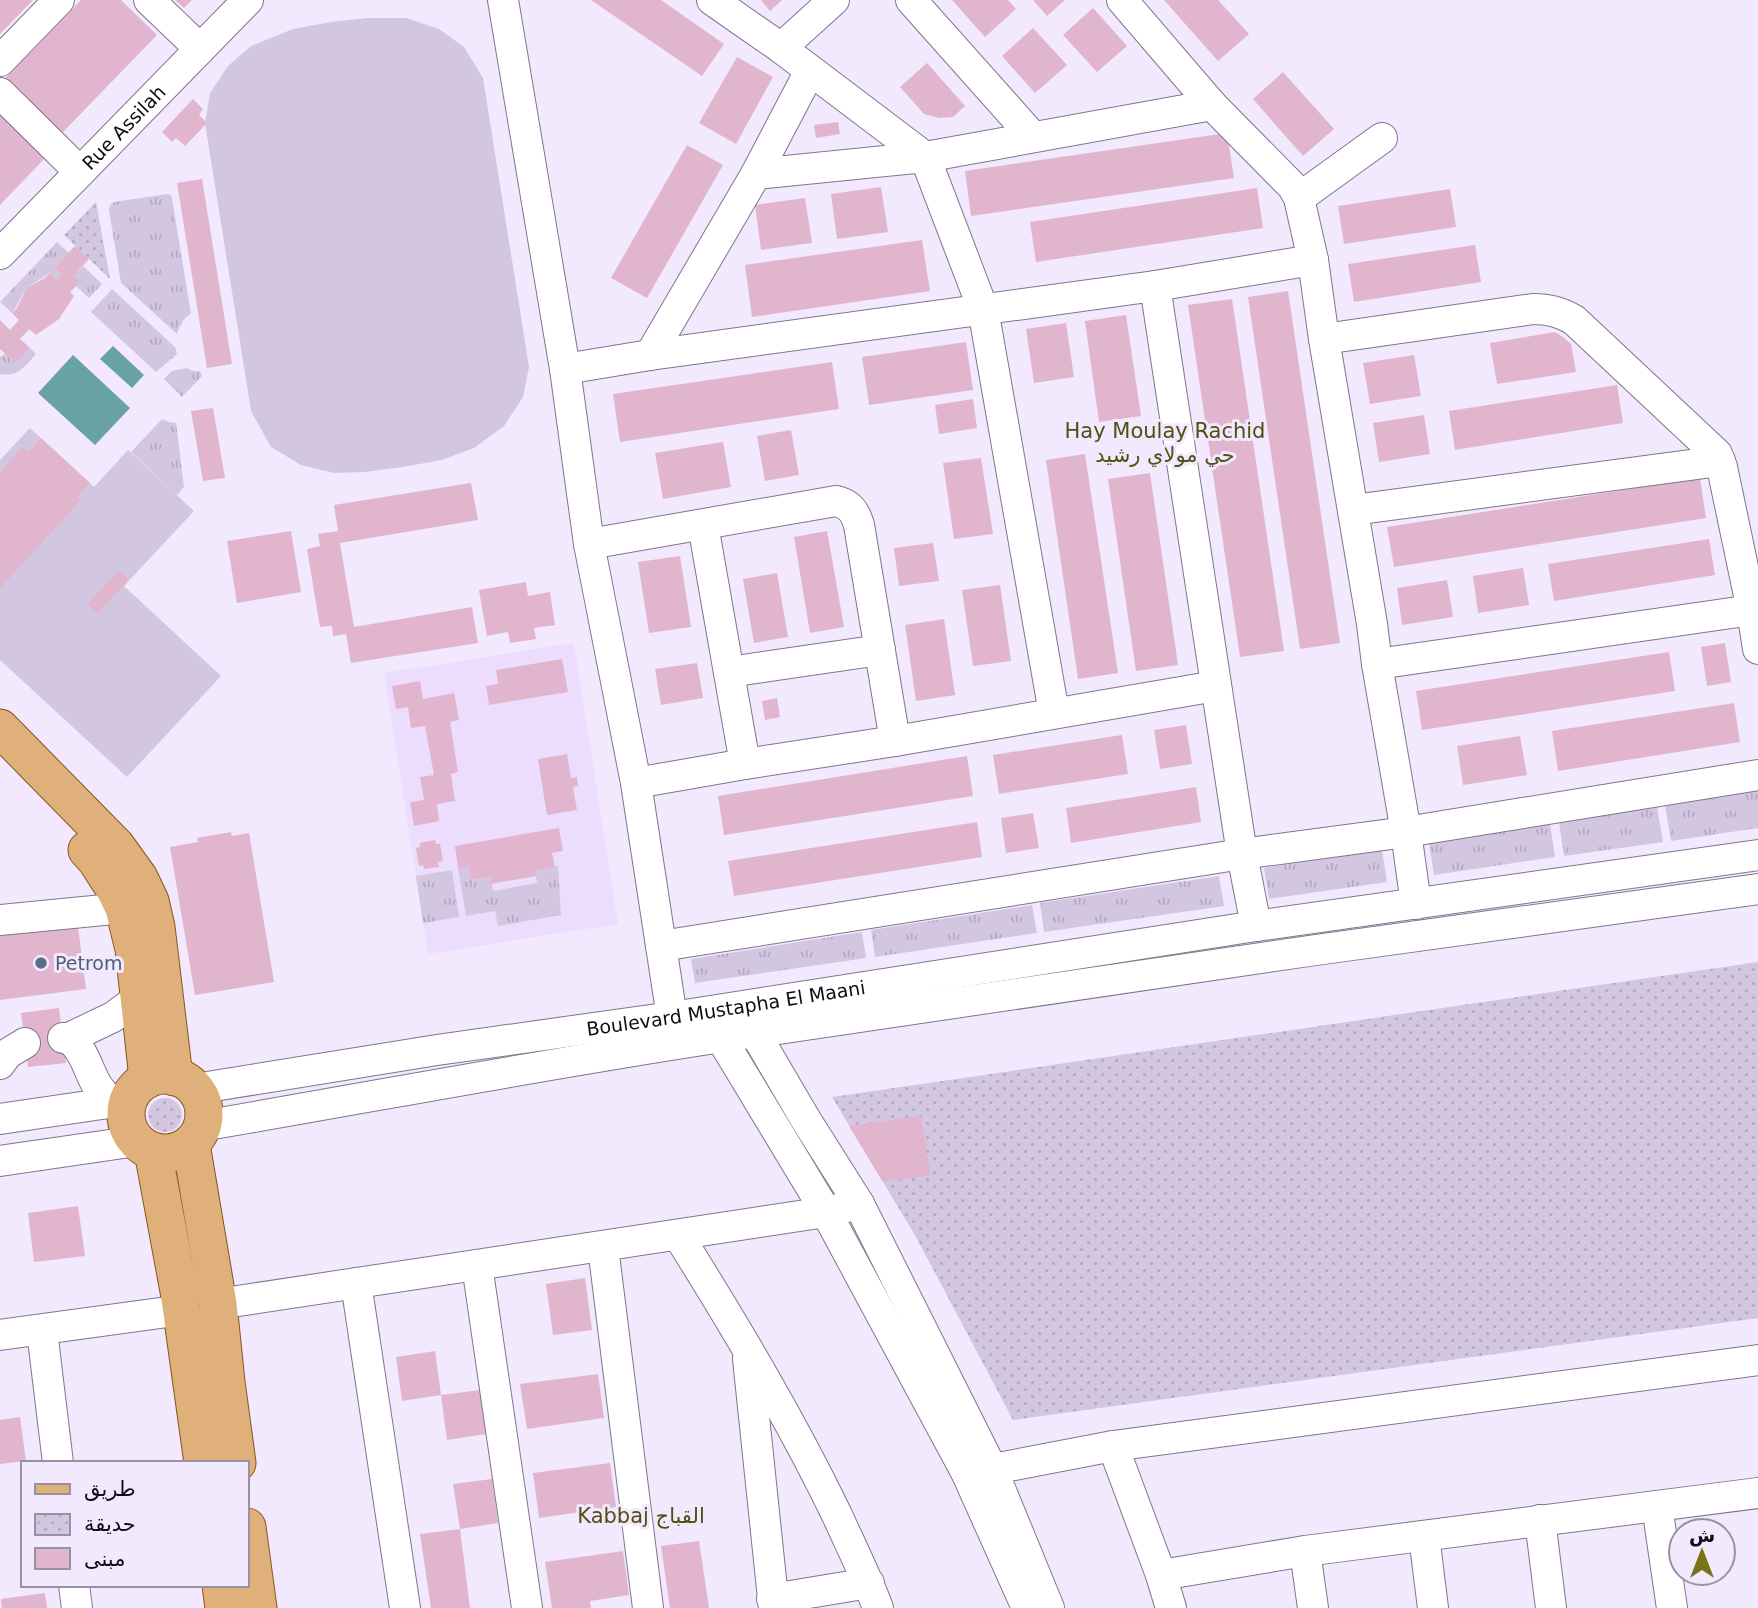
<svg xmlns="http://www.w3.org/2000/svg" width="1758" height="1608" viewBox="0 0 1758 1608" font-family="'DejaVu Sans',Cairo,sans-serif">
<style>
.built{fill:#ecddfe}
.grass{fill:url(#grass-tufts)}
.park{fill:url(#park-dots)}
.pitch{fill:#d3c6e1}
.water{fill:#69a2a4}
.building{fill:#e1b5ce}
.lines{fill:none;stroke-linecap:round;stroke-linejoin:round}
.minor-casing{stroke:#80758c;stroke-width:32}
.major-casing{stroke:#89551d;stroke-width:39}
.minor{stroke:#fff;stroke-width:30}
.major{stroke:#dfb07a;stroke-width:37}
.service-dot{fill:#5c6f8a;stroke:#f2e9fe;stroke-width:2.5}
.labels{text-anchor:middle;stroke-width:6;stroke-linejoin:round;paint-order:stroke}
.street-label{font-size:19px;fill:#100c15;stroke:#f2e9fe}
.service-label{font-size:19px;fill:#4e5e75;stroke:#f2e9fe;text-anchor:start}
.neighbourhood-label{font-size:21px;fill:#524f11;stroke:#f2e9fe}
</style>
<defs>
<pattern id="grass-tufts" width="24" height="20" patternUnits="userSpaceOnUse" patternTransform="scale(1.75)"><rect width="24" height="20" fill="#d3c6e1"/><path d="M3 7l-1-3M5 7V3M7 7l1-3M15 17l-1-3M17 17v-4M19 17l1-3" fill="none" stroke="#b4a9c0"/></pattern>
<pattern id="park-dots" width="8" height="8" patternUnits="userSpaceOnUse" patternTransform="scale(1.75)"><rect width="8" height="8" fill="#d3c6e1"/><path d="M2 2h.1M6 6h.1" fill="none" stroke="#b4a9c0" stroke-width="1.8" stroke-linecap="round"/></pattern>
</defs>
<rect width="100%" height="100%" fill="#f2e9fe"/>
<polygon class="built" points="574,643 618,924 428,954 384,673"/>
<g class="grass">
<path d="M167,194L171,195L172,198L191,314C182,319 180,325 177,334L121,283L109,210L110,205L114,202Z"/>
<path d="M57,242L69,253L54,268L61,274L56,279L49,273C43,279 35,281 29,287C21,294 19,305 12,313L0,302Z"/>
<polygon points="83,266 102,284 89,298 76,286 79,282 73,276"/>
<polygon points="112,289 175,347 177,354 156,372 91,312"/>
<path d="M30,348L36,354C24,367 19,377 0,374V357L5,354L15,363Z"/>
<polygon points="187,368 193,371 200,371 202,376 182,397 164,379 172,371"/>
<polygon points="162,419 169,422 176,423 184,487 177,495 131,452"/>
<polygon points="1758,790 1758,828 1671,841 1665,805"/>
<polygon points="1657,807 1663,842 1564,856 1559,822"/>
<polygon points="1550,823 1555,857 1434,875 1429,842"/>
<polygon points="1382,850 1387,882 1269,899 1264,868"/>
<polygon points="558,866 561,915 498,926 495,911 466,916 458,868 469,867 472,880 490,877 493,891 537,883 535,870"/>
<polygon points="452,870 459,917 423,923 416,876"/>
<polygon points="1219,876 1224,906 1044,932 1040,903"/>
<polygon points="1032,905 1037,933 875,957 871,930"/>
<polygon points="862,932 866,958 695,983 691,959"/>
</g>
<g class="park">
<polygon points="96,202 110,279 64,235"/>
<polygon points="1758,962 1758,1318 1013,1420 916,1237 832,1097"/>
<circle cx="165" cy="1115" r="17"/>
</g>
<g class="pitch">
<polygon points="368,18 406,18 439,29 464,47 483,78 529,367 523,397 504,426 474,448 442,460 403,467 364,472 334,473 301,465 271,447 251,411 205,123 210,93 228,66 251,46 293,29 331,22"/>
<polygon points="30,428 94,487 128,450 194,511 124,586 221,676 127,777 0,660 0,460"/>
</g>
<g class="water">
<polygon points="113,346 144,375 132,388 100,359"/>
<polygon points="73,355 130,408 95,445 38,393"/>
</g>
<g class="building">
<polygon points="0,0 33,0 0,34"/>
<polygon points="81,0 121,0 157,35 62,133 5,78"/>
<polygon points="175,0 192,0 184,8"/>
<polygon points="591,0 661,0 724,44 702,76"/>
<polygon points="761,0 782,0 770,11"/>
<polygon points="952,0 1008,0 1016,9 985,37"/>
<polygon points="1033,0 1065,0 1047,16"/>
<polygon points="1164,0 1218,0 1249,34 1218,61"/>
<polygon points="1093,8 1127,46 1097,72 1063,35"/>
<polygon points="1033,28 1067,65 1035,93 1002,56"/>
<polygon points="737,57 773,77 736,144 699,123"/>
<polygon points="927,63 965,106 953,117 939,118 924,114 900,87"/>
<polygon points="1283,72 1334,129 1303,156 1253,99"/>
<polygon points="193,99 203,109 199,115 207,123 185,146 176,138 172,142 162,132"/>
<polygon points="0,110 47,156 0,205"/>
<polygon points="838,122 840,134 816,138 814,125"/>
<polygon points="1227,133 1234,178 971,216 965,171"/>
<polygon points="687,145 723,165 647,298 611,278"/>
<polygon points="202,179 232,364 207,368 177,183"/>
<polygon points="881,187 888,232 837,239 831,194"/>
<polygon points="1257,188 1263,228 1036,262 1030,222"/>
<polygon points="1450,189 1456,227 1344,244 1338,206"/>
<polygon points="805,198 812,243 761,250 755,205"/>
<polygon points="922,240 930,291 752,317 745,265"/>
<polygon points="1475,245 1481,282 1354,302 1348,264"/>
<polygon points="75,246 89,259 73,276 80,282 70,292 74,296 59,319 36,335 29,329 20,339 30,348 15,363 0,349 0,320 10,330 19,320 12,313 17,308 27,288 45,278 50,273 56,279 61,274 54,268"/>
<polygon points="1288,291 1340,643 1300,649 1248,297"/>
<polygon points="1232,299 1284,651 1240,657 1188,305"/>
<polygon points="1126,315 1141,416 1099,422 1085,321"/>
<polygon points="1066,323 1074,377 1034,383 1026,329"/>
<polygon points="1555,332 1563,337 1571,344 1576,372 1497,384 1490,343"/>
<polygon points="966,342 973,390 869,405 862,357"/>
<polygon points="1414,355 1421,396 1370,404 1363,363"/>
<polygon points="832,362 839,409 620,442 613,394"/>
<polygon points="1617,385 1623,423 1455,450 1449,411"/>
<polygon points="973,399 977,428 939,434 935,405"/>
<polygon points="213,408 225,478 203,481 191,411"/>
<polygon points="1424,415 1430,454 1379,462 1373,423"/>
<polygon points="791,430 799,475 765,481 757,436"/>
<polygon points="41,438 90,483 77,496 81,500 0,588 0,472 23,447 29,452"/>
<polygon points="723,442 731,487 663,499 655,453"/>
<polygon points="1085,454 1118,673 1078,679 1046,460"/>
<polygon points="981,458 993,534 954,539 943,463"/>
<polygon points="1150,473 1178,665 1136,671 1108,479"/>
<polygon points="1700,478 1706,518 1394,567 1387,527"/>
<polygon points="471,483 478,520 340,543 354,627 472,607 478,643 351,663 346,634 333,636 332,626 320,627 307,549 320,546 318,534 338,531 334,505"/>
<polygon points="291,531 301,592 237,603 227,541"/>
<polygon points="827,531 844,627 810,633 794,537"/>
<polygon points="1709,539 1715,575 1554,601 1548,564"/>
<polygon points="933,543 939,581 899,586 894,548"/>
<polygon points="680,556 691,627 649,633 638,562"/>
<polygon points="1523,568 1529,605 1478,613 1473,576"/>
<polygon points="119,570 129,580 97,614 87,604"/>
<polygon points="777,573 788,637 754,643 743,579"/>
<polygon points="1447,580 1453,617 1402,625 1397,588"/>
<polygon points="526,582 528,596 550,592 555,625 534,628 536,639 510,643 508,632 487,636 479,590"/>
<polygon points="1000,585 1011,661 973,666 962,590"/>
<polygon points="944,619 955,695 916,701 905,625"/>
<polygon points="1725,643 1731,682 1707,686 1701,647"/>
<polygon points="1669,652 1675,691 1422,730 1416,691"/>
<polygon points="562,659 568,692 489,705 486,686 498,684 496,670"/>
<polygon points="697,663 703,698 661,705 655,669"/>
<polygon points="420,681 423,699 454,693 459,720 450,722 458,772 451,774 455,801 437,804 439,821 414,826 410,802 424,800 420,777 434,775 425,726 411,728 408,707 396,709 392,686"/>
<polygon points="777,698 780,717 765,720 762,701"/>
<polygon points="1734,703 1740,742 1558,771 1552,731"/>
<polygon points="1186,725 1192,764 1160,769 1154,730"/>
<polygon points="1122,735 1128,774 999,794 993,755"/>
<polygon points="1520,736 1527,775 1463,785 1457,746"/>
<polygon points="567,754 571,778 577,777 578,786 573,787 577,810 547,815 538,759"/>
<polygon points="967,756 973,796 724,835 718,796"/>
<polygon points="1196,787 1201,822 1071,843 1066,808"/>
<polygon points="1033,813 1039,848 1006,853 1001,818"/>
<polygon points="977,822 982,857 734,896 728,861"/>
<polygon points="559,828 563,851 552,853 555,867 535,870 536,876 491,884 490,877 471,880 469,867 458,868 455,846"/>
<polygon points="231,832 232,836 249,833 274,982 195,995 170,847 198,842 197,838"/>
<polygon points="435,840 436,844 440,844 443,861 438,862 439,867 424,869 423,865 419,866 416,848 420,847 420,843"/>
<polygon points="78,927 86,989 0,1000 0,936"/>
<polygon points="59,1008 66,1063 28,1067 21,1013"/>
<polygon points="921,1116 930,1175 883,1182 849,1126"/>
<polygon points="78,1206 85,1256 34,1262 28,1213"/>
<polygon points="585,1278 592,1330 553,1335 546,1284"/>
<polygon points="435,1351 441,1395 402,1401 396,1357"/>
<polygon points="598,1374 604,1418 527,1429 520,1384"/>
<polygon points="480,1390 486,1434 447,1440 441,1395"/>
<polygon points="20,1417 26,1461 0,1464 0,1420"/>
<polygon points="610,1463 616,1507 539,1518 533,1473"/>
<polygon points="492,1479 498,1523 460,1529 453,1484"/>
<polygon points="460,1529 470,1608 431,1608 420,1534"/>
<polygon points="699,1541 709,1608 670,1608 661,1546"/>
<polygon points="623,1551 629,1595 590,1601 591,1608 552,1608 545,1562"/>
<polygon points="45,1593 47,1608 2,1608 1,1599"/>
</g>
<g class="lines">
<defs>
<g id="minor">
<polyline points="149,0 200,49"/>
<polyline points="503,0 565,369"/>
<polyline points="712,0 781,48 925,157 983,309 1054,713"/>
<polyline points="911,0 1033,137"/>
<polyline points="1122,0 1212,105 1293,187 1299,198 1313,260 1324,339 1372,624 1377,664 1406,832 1416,904"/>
<polyline points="781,48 834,0"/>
<polyline points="0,61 59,0"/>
<polyline points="0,93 80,172"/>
<polyline points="756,174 925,157 1212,105"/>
<polyline points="1299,198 1382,138"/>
<path id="s1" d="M0,254L248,0"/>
<polyline points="1155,286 1242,854 1256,926"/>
<path d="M1324,339L1533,309C1549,309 1560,312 1574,320L1717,454L1722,467L1752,610L1758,649"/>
<polyline points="650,355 756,174 810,71"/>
<polyline points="1353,510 1720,461"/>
<polyline points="703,525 745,764"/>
<path d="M589,544L836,501C850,504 855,512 859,525L895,741"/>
<polyline points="1377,664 1752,610"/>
<polyline points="729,672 880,650"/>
<polyline points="636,783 745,764 895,741 1216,686"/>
<polyline points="0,920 124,908"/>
<polyline points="661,946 1242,854 1406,832 1758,775"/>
<polyline points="755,1033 806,1120 859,1204 992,1469 1049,1608"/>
<polyline points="675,1037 636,783 589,544 565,369 650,355 1155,286 1313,260"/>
<polyline points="63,1038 69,1038 113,1017 140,997"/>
<path d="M69,1038C93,1059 86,1083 113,1102"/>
<polyline points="721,1038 826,1212 967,1474 1027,1608"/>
<polyline points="0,1064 7,1054 25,1043"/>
<path id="s2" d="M195,1089L437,1050L672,1017L1256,926L1758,855"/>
<polyline points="0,1119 129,1100"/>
<path d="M202,1126C371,1097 540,1065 709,1039C1058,986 1408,936 1758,889"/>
<polyline points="0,1161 137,1141"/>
<path d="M678,1235C735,1326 790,1418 837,1515C851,1546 866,1576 878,1608"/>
<polyline points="603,1247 648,1608"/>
<polyline points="477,1265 527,1608"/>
<polyline points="356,1283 405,1608"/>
<polyline points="218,1304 826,1212 859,1204"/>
<polyline points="42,1331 58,1463"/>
<polyline points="0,1335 182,1310"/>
<polyline points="748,1359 774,1608"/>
<polyline points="1113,1446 1161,1575 1171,1608"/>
<polyline points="967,1474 1113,1446 1758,1360"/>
<polyline points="1657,1506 1672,1608"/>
<polyline points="1540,1520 1551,1608"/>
<polyline points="1424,1536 1433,1608"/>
<polyline points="1305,1551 1313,1608"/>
<polyline points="1161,1575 1305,1551 1758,1493"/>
<polyline points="74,1585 77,1608"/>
<polyline points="772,1599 869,1583"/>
</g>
<g id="major">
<polyline points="0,728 116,846 139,878 150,901 156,927 174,1077"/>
<polyline points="87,850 96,860 116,891 124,908 134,949 148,1079"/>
<circle cx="165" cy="1114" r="39"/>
<polyline points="191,1144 218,1304 226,1382 237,1463"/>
<polyline points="153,1151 179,1291 203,1463"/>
<polyline points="247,1527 258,1608"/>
<polyline points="221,1585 224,1608"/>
</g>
</defs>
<use href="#minor" class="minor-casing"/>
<use href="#major" class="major-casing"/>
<use href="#minor" class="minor"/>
<use href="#major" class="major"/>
</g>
<circle class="service-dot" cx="41" cy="963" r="7"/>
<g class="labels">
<g class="street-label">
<text dy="7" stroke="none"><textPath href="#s1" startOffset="177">Rue Assilah</textPath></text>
<text dy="7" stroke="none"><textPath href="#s2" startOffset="537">Boulevard Mustapha El Maani</textPath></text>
</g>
<g class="service-label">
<text x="55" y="970">Petrom</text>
</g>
<g class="neighbourhood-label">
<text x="1165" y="438">Hay Moulay Rachid<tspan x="1165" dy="24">حي مولاي رشيد</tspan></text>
<text x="641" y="1523">Kabbaj القباج</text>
</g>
</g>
<rect x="21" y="1461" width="228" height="126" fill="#f2e9fe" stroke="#9891a1" stroke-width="2"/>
<rect x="35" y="1484" width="35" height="10" fill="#dfb07a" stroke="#9891a1" stroke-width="2"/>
<text x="84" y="1496" font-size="21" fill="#100c15">طريق</text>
<rect x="35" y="1514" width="35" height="21" fill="url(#park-dots)" stroke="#9891a1" stroke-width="2"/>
<text x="84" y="1531" font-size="21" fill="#100c15">حديقة</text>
<rect x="35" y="1548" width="35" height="21" fill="#e1b5ce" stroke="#9891a1" stroke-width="2"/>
<text x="84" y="1566" font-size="21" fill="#100c15">مبنى</text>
<g transform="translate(1702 1552)"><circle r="33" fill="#f2e9fe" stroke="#9891a1" stroke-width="2"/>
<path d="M0-5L12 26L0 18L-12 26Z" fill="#777317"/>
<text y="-10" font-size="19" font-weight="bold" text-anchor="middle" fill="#100c15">ش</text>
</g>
</svg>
